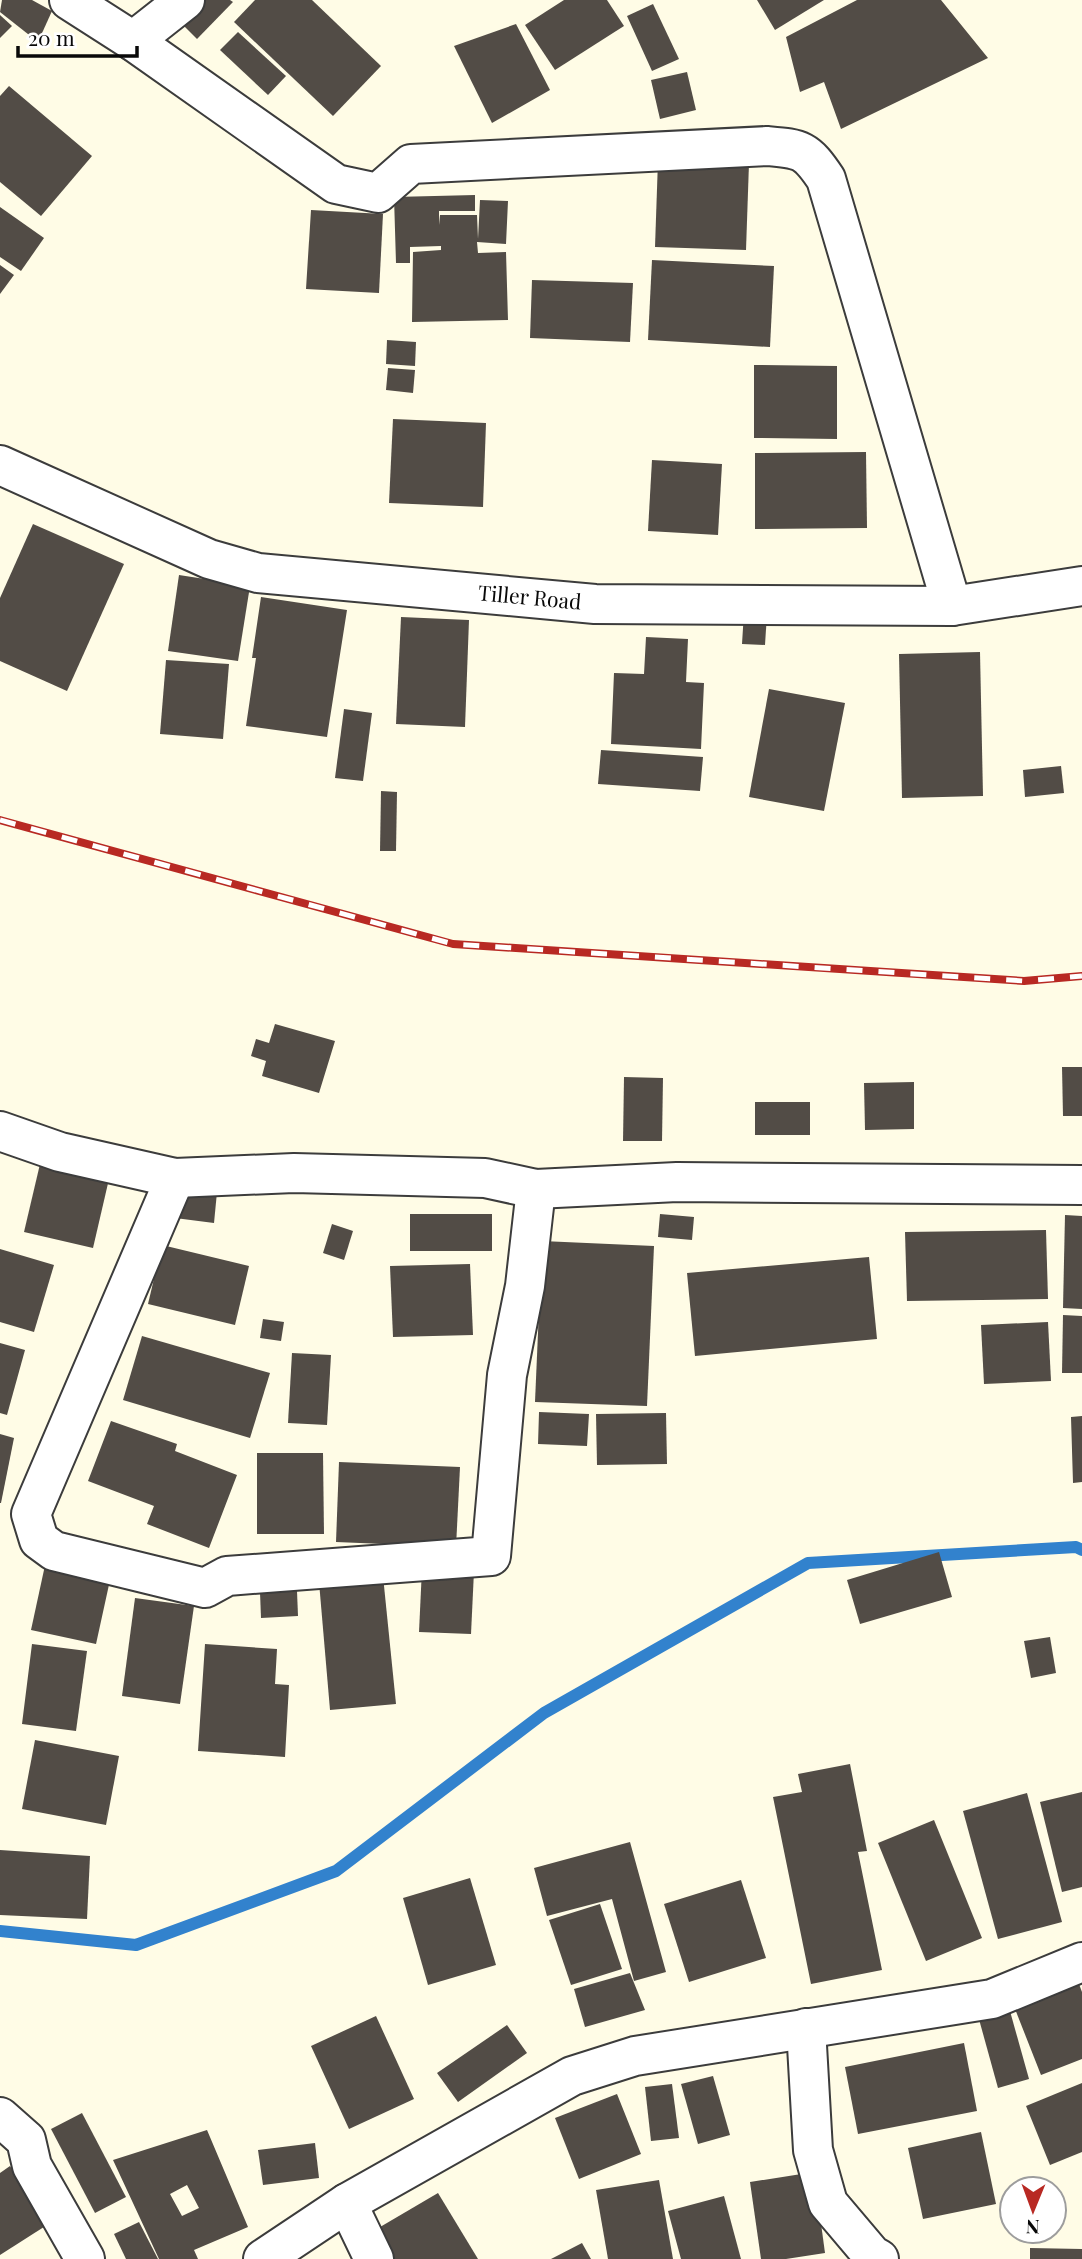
<svg xmlns="http://www.w3.org/2000/svg" width="1082" height="2259" viewBox="0 0 1082 2259" font-family="'Playfair Display',serif">
<style>
.lines{fill:none;stroke-linecap:round;stroke-linejoin:round}
.stream{stroke:#3282cd;stroke-width:12}
.building{fill:#524c46;fill-rule:evenodd}
.street-casing{stroke:#3c3c3c;stroke-width:42}
.street{stroke:#fff;stroke-width:38}
.rail-casing{stroke:#b82923;stroke-width:8}
.rail{stroke:#fff;stroke-width:5;stroke-dasharray:16;stroke-linecap:butt}
.labels{text-anchor:middle;stroke-width:7;stroke-linejoin:round;paint-order:stroke}
.street-label{font-size:21px;fill:#090909;stroke:#fff}
</style>
<rect width="100%" height="100%" fill="#fffce6"/>
<g class="lines">
<polyline class="stream" points="0,1931 136,1945 336,1871 544,1713 808,1563 1076,1547 1082,1550"/>
</g>
<g class="building">
<polygon points="2,0 32,0 52,11 38,42 0,12"/>
<polygon points="199,0 230,0 233,2 197,39 179,21"/>
<polygon points="255,0 312,0 381,66 333,116 234,22"/>
<polygon points="564,0 607,0 624,26 555,70 525,25"/>
<polygon points="757,0 824,0 775,30"/>
<polygon points="857,0 941,0 988,58 841,129 824,82 800,92 786,37"/>
<polygon points="653,4 679,59 652,71 627,16"/>
<polygon points="0,15 12,26 0,38"/>
<polygon points="516,24 550,90 492,123 454,46"/>
<polygon points="238,32 286,76 268,95 220,50"/>
<polygon points="687,72 696,110 660,119 651,80"/>
<polygon points="9,86 92,156 41,216 0,182 0,96"/>
<polygon points="658,160 749,163 746,250 655,247"/>
<polygon points="475,195 475,211 439,211 439,225 440,215 477,215 478,239 480,200 508,201 506,244 477,242 478,253 506,252 508,320 412,322 413,252 441,250 441,246 410,247 410,263 396,263 394,197"/>
<polygon points="0,207 44,238 21,271 0,257"/>
<polygon points="311,210 383,214 379,293 306,289"/>
<polygon points="652,260 774,266 770,347 648,340"/>
<polygon points="0,265 14,275 0,294"/>
<polygon points="532,280 633,283 630,342 530,338"/>
<polygon points="387,340 416,342 415,366 386,364"/>
<polygon points="754,365 837,366 837,439 754,438"/>
<polygon points="388,368 415,370 413,393 386,390"/>
<polygon points="393,419 486,423 483,507 389,503"/>
<polygon points="866,452 867,528 755,529 755,453"/>
<polygon points="652,460 722,464 718,535 648,531"/>
<polygon points="33,524 124,564 67,691 0,661 0,598"/>
<polygon points="179,575 250,586 238,661 168,651"/>
<polygon points="261,597 347,610 327,737 246,726 256,658 252,658"/>
<polygon points="744,612 767,614 765,645 742,644"/>
<polygon points="401,617 469,620 465,727 396,724"/>
<polygon points="646,637 688,639 686,682 704,683 701,749 611,744 614,673 644,674"/>
<polygon points="980,652 983,796 902,798 899,654"/>
<polygon points="166,660 229,664 223,739 160,734"/>
<polygon points="769,689 845,703 824,811 749,797"/>
<polygon points="344,709 372,713 363,781 335,778"/>
<polygon points="601,750 703,757 700,791 598,784"/>
<polygon points="1061,766 1064,793 1025,797 1023,770"/>
<polygon points="381,791 397,792 396,851 380,851"/>
<polygon points="275,1024 335,1041 319,1093 262,1076 266,1061 251,1056 256,1039 269,1043"/>
<polygon points="1062,1067 1082,1067 1082,1116 1063,1116"/>
<polygon points="624,1077 663,1078 662,1141 623,1141"/>
<polygon points="914,1082 914,1129 865,1130 864,1083"/>
<rect x="755" y="1102" width="55" height="33"/>
<polygon points="40,1164 109,1179 93,1248 24,1232"/>
<polygon points="179,1187 217,1192 214,1223 175,1218"/>
<rect x="410" y="1214" width="82" height="37"/>
<polygon points="660,1214 694,1217 692,1240 658,1237"/>
<polygon points="1065,1215 1082,1216 1082,1309 1063,1308"/>
<polygon points="332,1224 353,1231 344,1260 323,1253"/>
<polygon points="1046,1230 1048,1299 907,1301 905,1232"/>
<polygon points="542,1241 654,1246 647,1406 535,1402"/>
<polygon points="162,1245 249,1266 235,1325 148,1304"/>
<polygon points="0,1249 54,1265 34,1332 0,1322"/>
<polygon points="869,1257 877,1339 695,1356 687,1273"/>
<polygon points="470,1264 473,1335 393,1337 390,1266"/>
<polygon points="1063,1315 1082,1316 1082,1373 1062,1373"/>
<polygon points="263,1319 284,1322 281,1341 260,1338"/>
<polygon points="1048,1322 1051,1381 984,1384 981,1325"/>
<polygon points="142,1336 270,1373 250,1438 123,1400"/>
<polygon points="0,1343 25,1350 7,1415 0,1413"/>
<polygon points="292,1353 331,1355 327,1425 288,1423"/>
<polygon points="539,1412 589,1414 587,1446 538,1444"/>
<polygon points="666,1413 667,1464 597,1465 596,1414"/>
<polygon points="1082,1416 1082,1482 1073,1483 1071,1417"/>
<polygon points="111,1421 177,1444 175,1451 237,1475 209,1548 147,1524 154,1506 88,1481"/>
<polygon points="0,1434 14,1438 1,1503 0,1503"/>
<polygon points="257,1453 323,1453 324,1534 257,1534"/>
<polygon points="339,1462 460,1467 456,1547 336,1542"/>
<polygon points="939,1552 952,1597 860,1624 847,1580"/>
<polygon points="47,1556 112,1571 96,1644 31,1630"/>
<polygon points="422,1568 474,1571 471,1634 419,1632"/>
<polygon points="383,1576 396,1704 330,1710 319,1582"/>
<polygon points="297,1591 298,1616 261,1618 260,1592"/>
<polygon points="135,1598 194,1606 180,1704 122,1696"/>
<polygon points="1050,1637 1056,1673 1031,1678 1024,1641"/>
<polygon points="32,1644 87,1651 76,1731 22,1724"/>
<polygon points="205,1644 277,1649 275,1684 289,1685 285,1757 198,1751"/>
<polygon points="35,1740 119,1756 106,1825 22,1809"/>
<polygon points="850,1764 867,1851 858,1852 882,1970 811,1984 773,1797 802,1792 798,1774"/>
<polygon points="1082,1792 1082,1887 1062,1892 1040,1802"/>
<polygon points="1027,1793 1062,1922 998,1939 963,1811"/>
<polygon points="934,1820 982,1938 926,1961 878,1843"/>
<polygon points="630,1842 666,1972 634,1981 612,1899 547,1916 534,1868"/>
<polygon points="0,1850 90,1856 87,1919 0,1915"/>
<polygon points="470,1878 496,1965 428,1985 403,1898"/>
<polygon points="741,1880 766,1958 689,1982 664,1904"/>
<polygon points="600,1904 622,1969 571,1985 549,1920"/>
<polygon points="630,1973 645,2010 585,2027 574,1989"/>
<polygon points="1079,1984 1082,1992 1082,2059 1041,2075 1015,2009"/>
<polygon points="1008,2004 1029,2079 998,2088 977,2012"/>
<polygon points="376,2016 414,2099 349,2129 311,2046"/>
<polygon points="507,2025 527,2053 458,2102 437,2073"/>
<polygon points="964,2043 977,2111 858,2134 845,2067"/>
<polygon points="713,2076 730,2135 698,2144 681,2084"/>
<polygon points="1082,2083 1082,2152 1050,2165 1026,2106"/>
<polygon points="672,2084 679,2138 651,2141 645,2087"/>
<polygon points="617,2094 641,2154 579,2179 555,2118"/>
<polygon points="82,2113 126,2197 95,2213 51,2129"/>
<path d="M207,2130L248,2227L194,2250L198,2259H159L113,2160ZM187,2185L199,2208L182,2216L170,2194Z"/>
<polygon points="981,2132 996,2204 923,2219 908,2148"/>
<polygon points="315,2143 319,2178 263,2185 258,2150"/>
<polygon points="10,2166 47,2225 0,2255 0,2173"/>
<polygon points="814,2172 825,2253 786,2259 761,2259 750,2182"/>
<polygon points="659,2180 673,2259 608,2259 596,2190"/>
<polygon points="438,2193 478,2259 392,2259 375,2230"/>
<polygon points="724,2196 741,2259 681,2259 668,2211"/>
<polygon points="139,2222 158,2259 126,2259 114,2234"/>
<polygon points="582,2243 591,2259 551,2259"/>
<polygon points="1030,2248 1082,2249 1082,2259 1030,2259"/>
</g>
<g class="lines">
<defs>
<g id="street">
<polyline points="69,0 133,41 185,0"/>
<path d="M133,41L336,184L378,193L411,164L767,146C801,149 806,149 826,179L952,606"/>
<path id="s1" d="M0,465L209,559L258,573L595,604L952,606L1082,586"/>
<polyline points="0,1131 60,1152 175,1178 294,1173 485,1178 536,1189 677,1182 1082,1185"/>
<polyline points="175,1178 31,1514 39,1540 54,1551 205,1588 227,1576 491,1556 507,1375 525,1286 536,1189"/>
<polyline points="806,2028 813,2150 828,2203 872,2255 879,2259"/>
<polyline points="0,2117 26,2140 32,2166 85,2259"/>
<polyline points="347,2203 374,2259"/>
<polyline points="263,2259 347,2203 572,2076 635,2056 992,1999 1082,1962"/>
</g>
</defs>
<use href="#street" class="street-casing"/>
<use href="#street" class="street"/>
<defs>
<polyline id="rail" points="0,820 453,944 1024,981 1082,976"/>
</defs>
<use href="#rail" class="rail-casing"/>
<use href="#rail" class="rail"/>
</g>
<g class="labels">
<g class="street-label">
<text dy="7" stroke="none"><textPath href="#s1" startOffset="553">Tiller Road</textPath></text>
</g>
</g>
<g transform="translate(1033 2210) rotate(181)"><circle r="33" fill="#ffffff" stroke="#9d9d9d" stroke-width="2"/>
<path d="M0-5L12 26L0 18L-12 26Z" fill="#b82923"/>
<text y="-10" font-size="19" font-weight="bold" text-anchor="middle" fill="#090909">N</text>
</g>
<path d="M18 46v10h119v-10" fill="none" stroke="#090909" stroke-width="3.5"/>
<text x="28" y="46" font-size="21" fill="#090909" stroke="#ffffff" stroke-width="5" paint-order="stroke">20 m</text>
</svg>
